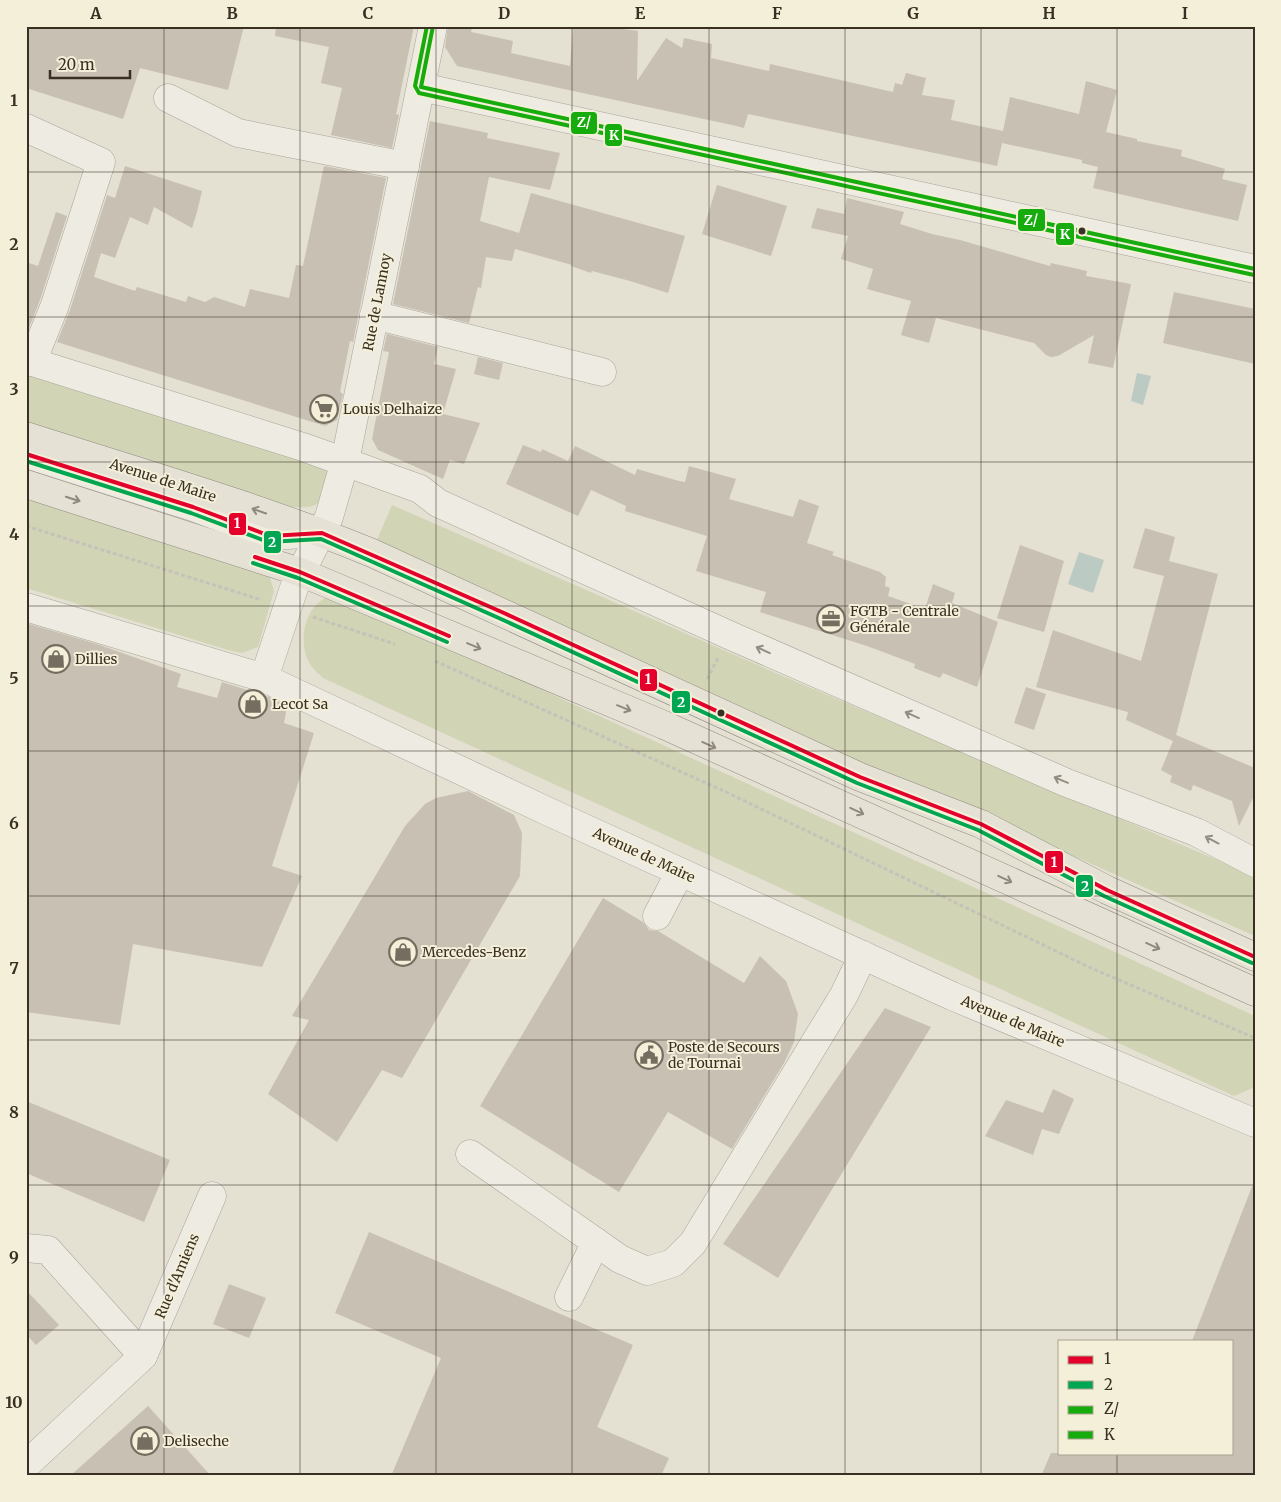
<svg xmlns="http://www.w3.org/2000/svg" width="1281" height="1502" viewBox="0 0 1281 1502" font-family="Merriweather,serif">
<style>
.green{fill:#d1d4b5}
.water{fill:#bbcac3}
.building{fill:#c8c0b3}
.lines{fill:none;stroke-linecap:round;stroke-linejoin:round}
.minor-casing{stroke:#aaa59a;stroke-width:29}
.major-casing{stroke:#908b81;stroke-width:29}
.path{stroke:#c6c2b9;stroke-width:3;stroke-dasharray:4 2.5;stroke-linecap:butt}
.minor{stroke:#edebe2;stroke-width:28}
.major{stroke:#e5e1d5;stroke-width:28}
.bus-1-casing{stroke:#f4efd9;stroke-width:8}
.bus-2-casing{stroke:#f4efd9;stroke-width:8}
.bus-3-casing{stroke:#f4efd9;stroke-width:8}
.bus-4-casing{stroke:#f4efd9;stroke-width:8}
.bus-1{stroke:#e4002b;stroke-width:4}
.bus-2{stroke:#00a651;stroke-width:4}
.bus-3{stroke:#17ac0e;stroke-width:4}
.bus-4{stroke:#17ac0e;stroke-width:4}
.oneway{stroke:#8f887c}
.oneway2{stroke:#938d82}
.grid{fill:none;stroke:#392f22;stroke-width:1;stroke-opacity:0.55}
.bus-dot{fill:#392f22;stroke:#f4efd9;stroke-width:2}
.labels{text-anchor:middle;stroke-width:4;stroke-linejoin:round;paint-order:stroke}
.street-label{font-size:14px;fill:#392f22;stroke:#f4efd9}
.poi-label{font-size:14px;fill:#392f22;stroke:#f4efd9;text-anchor:start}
.line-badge{stroke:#f4efd9;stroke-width:2}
.badge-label{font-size:14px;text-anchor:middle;font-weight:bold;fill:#fff}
.neatline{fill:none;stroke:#392f22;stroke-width:2}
.grid-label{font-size:16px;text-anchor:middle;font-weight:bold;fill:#392f22}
</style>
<rect width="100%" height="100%" fill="#e4e0d2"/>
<g class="green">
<path d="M26,370L313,457L327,470C332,504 315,511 285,506L26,424Z"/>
<polygon points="33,500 269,574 274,591 258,647 242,653 228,650 26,588 26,502"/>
<polygon points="392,505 778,674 1255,876 1255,936 833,750 377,540"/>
<path d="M335,595L1255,1016V1087L1234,1096L323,678C319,674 313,669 310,664C296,640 306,599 335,595Z"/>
</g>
<g class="water">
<polygon points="1137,373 1151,376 1143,405 1131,401"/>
<polygon points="1079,552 1104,560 1093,593 1068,584"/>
</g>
<g class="building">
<polygon points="26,26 244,26 228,90 140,68 123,119 26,88"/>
<polygon points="276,26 414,26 396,114 399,115 392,148 331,135 342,88 321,83 329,47 275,36"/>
<polygon points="448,26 473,26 471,32 513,41 511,53 570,66 573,26 600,26 638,31 637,81 666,38 682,48 684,38 712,44 711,58 769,71 770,64 893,92 895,83 902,85 906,73 926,78 922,95 955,100 951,120 1003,131 1010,97 1079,114 1086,81 1117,90 1106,132 1137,139 1137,141 1182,150 1181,156 1225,169 1222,179 1247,185 1238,221 1093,188 1098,167 1082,163 1082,160 1002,143 997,166 748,114 744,128 732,125 457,66 445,47"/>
<polygon points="430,121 488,133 487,138 560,153 550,190 489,177 480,221 519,233 517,240 531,193 685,236 668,293 630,281 592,271 591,273 571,266 572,265 515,249 512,261 486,257 481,288 478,287 469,323 393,304"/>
<polygon points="125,166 202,191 197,212 192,228 154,207 148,225 130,217 115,258 101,253 94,277 135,291 137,287 186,302 188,296 205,302 214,297 245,307 250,289 289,298 296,265 303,266 324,166 386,178 353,342 350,341 340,392 343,394 337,420 325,426 57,342 70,310 107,195 115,198"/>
<polygon points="717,185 787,206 771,256 702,234"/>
<polygon points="847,198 904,212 900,224 932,234 960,240 1050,266 1051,263 1087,271 1086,276 1131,284 1113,368 1088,363 1094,335 1058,356 1051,357 1046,355 1034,343 936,318 929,343 901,335 911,301 867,289 873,269 841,259 848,236 811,228 817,208 844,214"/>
<polygon points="56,212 67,216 40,300 27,333 26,262 38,266"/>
<polygon points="1174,292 1255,309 1255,364 1163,343"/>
<polygon points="387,334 438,347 434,364 456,369 443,414 480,423 464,464 450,460 443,479 378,450 372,439 389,352 383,351"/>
<polygon points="478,357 503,363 499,380 474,374"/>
<polygon points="523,445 541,452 542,449 568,461 575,446 635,475 637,469 679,481 685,482 689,466 736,479 729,499 793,517 799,499 819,506 807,543 834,552 832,555 880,572 886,577 885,586 890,588 888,596 925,609 933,584 955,593 952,603 998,622 977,687 943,673 940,678 914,668 915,664 867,646 760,612 766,592 696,571 707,536 625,511 626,506 591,490 578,516 506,484"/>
<polygon points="1145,528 1175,537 1169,561 1218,574 1176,735 1255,768 1255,794 1239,826 1232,801 1193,785 1191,791 1170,782 1172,776 1161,770 1173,741 1126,720 1128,712 1036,687 1053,630 1141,661 1164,576 1133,568"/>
<polygon points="1020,545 1064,561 1044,632 997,618"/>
<polygon points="26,623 100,645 181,674 177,687 217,698 222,682 269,697 287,706 284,723 314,733 272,866 302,876 262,967 133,944 120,1025 26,1012"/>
<polygon points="1026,687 1046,694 1034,730 1014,723"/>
<polygon points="468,791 514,815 522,833 520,876 402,1078 382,1070 337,1142 268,1094 309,1020 292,1016 405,826 425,804 436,798"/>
<polygon points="603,898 643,922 649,930 658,931 744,983 760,956 786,981 798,1014 794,1042 784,1063 732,1149 668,1112 619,1192 480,1106"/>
<polygon points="885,1008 931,1027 778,1278 723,1244"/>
<polygon points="1053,1089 1074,1099 1059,1134 1042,1129 1033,1155 985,1136 1006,1100 1043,1113"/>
<polygon points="26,1101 170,1160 144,1222 26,1173"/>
<polygon points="1253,1184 1255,1476 1041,1476 1051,1453 1232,1453 1232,1341 1192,1341"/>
<polygon points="369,1232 633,1345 597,1427 669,1458 661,1476 391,1476 441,1358 335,1313"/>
<polygon points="229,1284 266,1298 249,1338 213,1324"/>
<polygon points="26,1290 59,1325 36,1345 26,1334"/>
<polygon points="148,1406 211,1476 70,1476"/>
</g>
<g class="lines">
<defs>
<g id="minor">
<polyline points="421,87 1255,269"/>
<polyline points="168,98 238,133 405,166"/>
<polyline points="26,128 101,162 55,305 32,362"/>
<polyline points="374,315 602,372"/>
<polyline points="26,360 303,447 420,489 438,503 729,635 1067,783 1196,832 1255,863"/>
<polyline points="26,454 193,507 270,536 322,533"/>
<polyline points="26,607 264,678 549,812 952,996 1255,1123"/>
<polyline points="264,678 296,582 329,517 345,461 433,26"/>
<polyline points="657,916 680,872"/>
<polyline points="470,1154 620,1259 647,1271 673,1263 693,1243 844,995 863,955"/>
<polyline points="26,1248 48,1250 143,1356"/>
<polyline points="569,1297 596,1242"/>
<polyline points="26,1465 143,1356 212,1196"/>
</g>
<g id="major">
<path d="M26,436C142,473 260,507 372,553L860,777L981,824L1107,890L1255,957"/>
<polyline points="26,484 300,572 664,725 1255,992"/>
</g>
</defs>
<use href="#minor" class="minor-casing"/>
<use href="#major" class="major-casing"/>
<g class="path">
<polyline points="26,526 262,600"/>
<polyline points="313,617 395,644"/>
<polyline points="435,661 726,792 1091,968 1255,1038"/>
<polyline points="707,679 718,658"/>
</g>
<use href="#minor" class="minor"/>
<use href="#major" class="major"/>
<defs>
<g id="bus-1">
<polyline points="26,454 193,507 270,536 322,533 504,613 860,777 981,824 1107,890 1255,957"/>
<polyline points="255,557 300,572 449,636"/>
</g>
<g id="bus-2">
<polyline points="26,461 191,513 268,542 321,539 501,619 857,783 978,830 1104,896 1252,963"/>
<polyline points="253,563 298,578 447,642"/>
</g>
<polyline id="bus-3" points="433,26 421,87 1255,269"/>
<polyline id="bus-4" points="427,26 415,86 419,93 1254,275"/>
</defs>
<use href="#bus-1" class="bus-1-casing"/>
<use href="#bus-2" class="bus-2-casing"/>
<use href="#bus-3" class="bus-3-casing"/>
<use href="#bus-4" class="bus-4-casing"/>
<use href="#bus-1" class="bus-1"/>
<use href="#bus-2" class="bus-2"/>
<use href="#bus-3" class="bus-3"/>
<use href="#bus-4" class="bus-4"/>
</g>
<defs><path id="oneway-shaft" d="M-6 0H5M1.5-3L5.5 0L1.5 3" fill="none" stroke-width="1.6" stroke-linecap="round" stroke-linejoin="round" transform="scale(1.25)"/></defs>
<g class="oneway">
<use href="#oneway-shaft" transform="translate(73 499) rotate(18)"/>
<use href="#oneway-shaft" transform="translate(259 511) rotate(-161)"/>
<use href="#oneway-shaft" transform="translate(474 646) rotate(23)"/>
<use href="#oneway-shaft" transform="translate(624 708) rotate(22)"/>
<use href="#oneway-shaft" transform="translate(709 745) rotate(24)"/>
<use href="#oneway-shaft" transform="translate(857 811) rotate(25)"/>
<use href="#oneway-shaft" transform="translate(1005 879) rotate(25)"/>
<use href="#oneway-shaft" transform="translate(1153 946) rotate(24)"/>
</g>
<g class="oneway2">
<use href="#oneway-shaft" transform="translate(763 650) rotate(-156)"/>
<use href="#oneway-shaft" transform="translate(912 715) rotate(-156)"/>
<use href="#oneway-shaft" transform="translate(1061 780) rotate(-157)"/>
<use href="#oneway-shaft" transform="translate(1212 840) rotate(-152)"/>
</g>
<path class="grid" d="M164,26V1476M300,26V1476M436,26V1476M572,26V1476M709,26V1476M845,26V1476M981,26V1476M1117,26V1341M26,172H1255M26,317H1255M26,462H1255M26,606H1255M26,751H1255M26,896H1255M26,1040H1255M26,1185H1255M26,1330H1255M1117,1453V1476"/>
<defs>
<symbol id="supermarket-ring" viewBox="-11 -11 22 22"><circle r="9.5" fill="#f4efd9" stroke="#756d60" stroke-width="1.5"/><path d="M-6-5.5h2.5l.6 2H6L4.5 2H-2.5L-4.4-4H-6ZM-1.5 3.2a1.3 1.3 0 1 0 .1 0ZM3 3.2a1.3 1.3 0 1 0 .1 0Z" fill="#756d60"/></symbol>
<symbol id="office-ring" viewBox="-11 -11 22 22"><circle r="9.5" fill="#f4efd9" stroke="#756d60" stroke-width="1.5"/><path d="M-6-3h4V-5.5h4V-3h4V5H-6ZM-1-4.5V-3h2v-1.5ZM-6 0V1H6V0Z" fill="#756d60"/></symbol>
<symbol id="shop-ring" viewBox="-11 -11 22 22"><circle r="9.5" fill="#f4efd9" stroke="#756d60" stroke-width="1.5"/><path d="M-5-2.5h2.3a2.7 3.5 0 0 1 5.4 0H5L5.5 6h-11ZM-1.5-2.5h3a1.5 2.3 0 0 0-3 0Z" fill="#756d60"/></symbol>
<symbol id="civic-ring" viewBox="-11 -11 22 22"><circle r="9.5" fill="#f4efd9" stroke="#756d60" stroke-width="1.5"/><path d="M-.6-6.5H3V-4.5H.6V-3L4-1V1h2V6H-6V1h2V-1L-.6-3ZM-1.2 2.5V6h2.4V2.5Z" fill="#756d60"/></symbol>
</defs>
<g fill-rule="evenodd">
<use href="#supermarket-ring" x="308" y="393" width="32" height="32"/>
<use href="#office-ring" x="815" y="603" width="32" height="32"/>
<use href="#shop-ring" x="40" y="643" width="32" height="32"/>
<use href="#shop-ring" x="237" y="688" width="32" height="32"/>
<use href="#shop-ring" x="387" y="936" width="32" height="32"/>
<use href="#civic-ring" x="633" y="1039" width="32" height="32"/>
<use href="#shop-ring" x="129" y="1425" width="32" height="32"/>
</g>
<g class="bus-dot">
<circle cx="1082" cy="231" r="4.5"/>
<circle cx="721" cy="713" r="4.5"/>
</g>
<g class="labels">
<g class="street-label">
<text transform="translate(377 302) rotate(-79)" y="5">Rue de Lannoy</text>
<text transform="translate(163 480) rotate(18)" y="5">Avenue de Maire</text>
<text transform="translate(644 855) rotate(25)" y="5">Avenue de Maire</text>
<text transform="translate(1013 1021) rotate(23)" y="5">Avenue de Maire</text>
<text transform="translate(177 1276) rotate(-67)" y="5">Rue d'Amiens</text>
</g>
<g class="poi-label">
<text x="343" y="414">Louis Delhaize</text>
<text x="850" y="616">FGTB - Centrale<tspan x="850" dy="16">Générale</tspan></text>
<text x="75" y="664">Dillies</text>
<text x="272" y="709">Lecot Sa</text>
<text x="422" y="957">Mercedes-Benz</text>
<text x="668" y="1052">Poste de Secours<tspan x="668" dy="16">de Tournai</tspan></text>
<text x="164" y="1446">Deliseche</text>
</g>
</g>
<g class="line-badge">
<rect x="570" y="111" width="28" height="24" rx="5" fill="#17ac0e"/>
<rect x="604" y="123" width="19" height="24" rx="5" fill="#17ac0e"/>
<rect x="1017" y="208" width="29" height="24" rx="5" fill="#17ac0e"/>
<rect x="1055" y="222" width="20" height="24" rx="5" fill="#17ac0e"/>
<rect x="228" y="512" width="19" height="24" rx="5" fill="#e4002b"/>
<rect x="263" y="530" width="19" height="24" rx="5" fill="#00a651"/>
<rect x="639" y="668" width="19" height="24" rx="5" fill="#e4002b"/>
<rect x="671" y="690" width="20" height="24" rx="5" fill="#00a651"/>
<rect x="1044" y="850" width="20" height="24" rx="5" fill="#e4002b"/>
<rect x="1075" y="874" width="19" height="24" rx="5" fill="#00a651"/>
</g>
<g class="badge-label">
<text x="584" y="127">Z/</text>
<text x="614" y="140">K</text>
<text x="1031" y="225">Z/</text>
<text x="1065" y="239">K</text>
<text x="237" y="528">1</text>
<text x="272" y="547">2</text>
<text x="648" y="684">1</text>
<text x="681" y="707">2</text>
<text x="1054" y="867">1</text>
<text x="1085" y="891">2</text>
</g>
<rect width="1281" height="1502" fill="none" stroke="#f4efd9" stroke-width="55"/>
<rect x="1058" y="1340" width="175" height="115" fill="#f4efd9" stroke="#a9a290"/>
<rect x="1068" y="1356" width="25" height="8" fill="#e4002b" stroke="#a9a290"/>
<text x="1104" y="1364" font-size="15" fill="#392f22">1</text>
<rect x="1068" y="1381" width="25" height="8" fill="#00a651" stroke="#a9a290"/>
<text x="1104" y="1390" font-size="15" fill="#392f22">2</text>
<rect x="1068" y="1406" width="25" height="8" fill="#17ac0e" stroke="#a9a290"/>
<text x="1104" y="1414" font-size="15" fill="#392f22">Z/</text>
<rect x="1068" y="1431" width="25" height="8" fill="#17ac0e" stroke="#a9a290"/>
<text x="1104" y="1440" font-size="15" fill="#392f22">K</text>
<path d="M50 70v8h80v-8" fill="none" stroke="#392f22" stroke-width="2.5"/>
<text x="58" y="70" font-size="15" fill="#392f22" stroke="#f4efd9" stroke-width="4" paint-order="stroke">20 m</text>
<rect x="28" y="28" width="1226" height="1446" class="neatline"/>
<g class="grid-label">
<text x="96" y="19">A</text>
<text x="232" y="19">B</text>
<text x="368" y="19">C</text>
<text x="504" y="19">D</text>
<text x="640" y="19">E</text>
<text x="777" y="19">F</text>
<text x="913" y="19">G</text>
<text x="1049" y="19">H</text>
<text x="1185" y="19">I</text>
<text x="14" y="106">1</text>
<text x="14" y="250">2</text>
<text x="14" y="395">3</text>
<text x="14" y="540">4</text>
<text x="14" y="684">5</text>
<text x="14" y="829">6</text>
<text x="14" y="974">7</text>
<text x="14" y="1118">8</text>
<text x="14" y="1263">9</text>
<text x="14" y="1408">10</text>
</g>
</svg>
